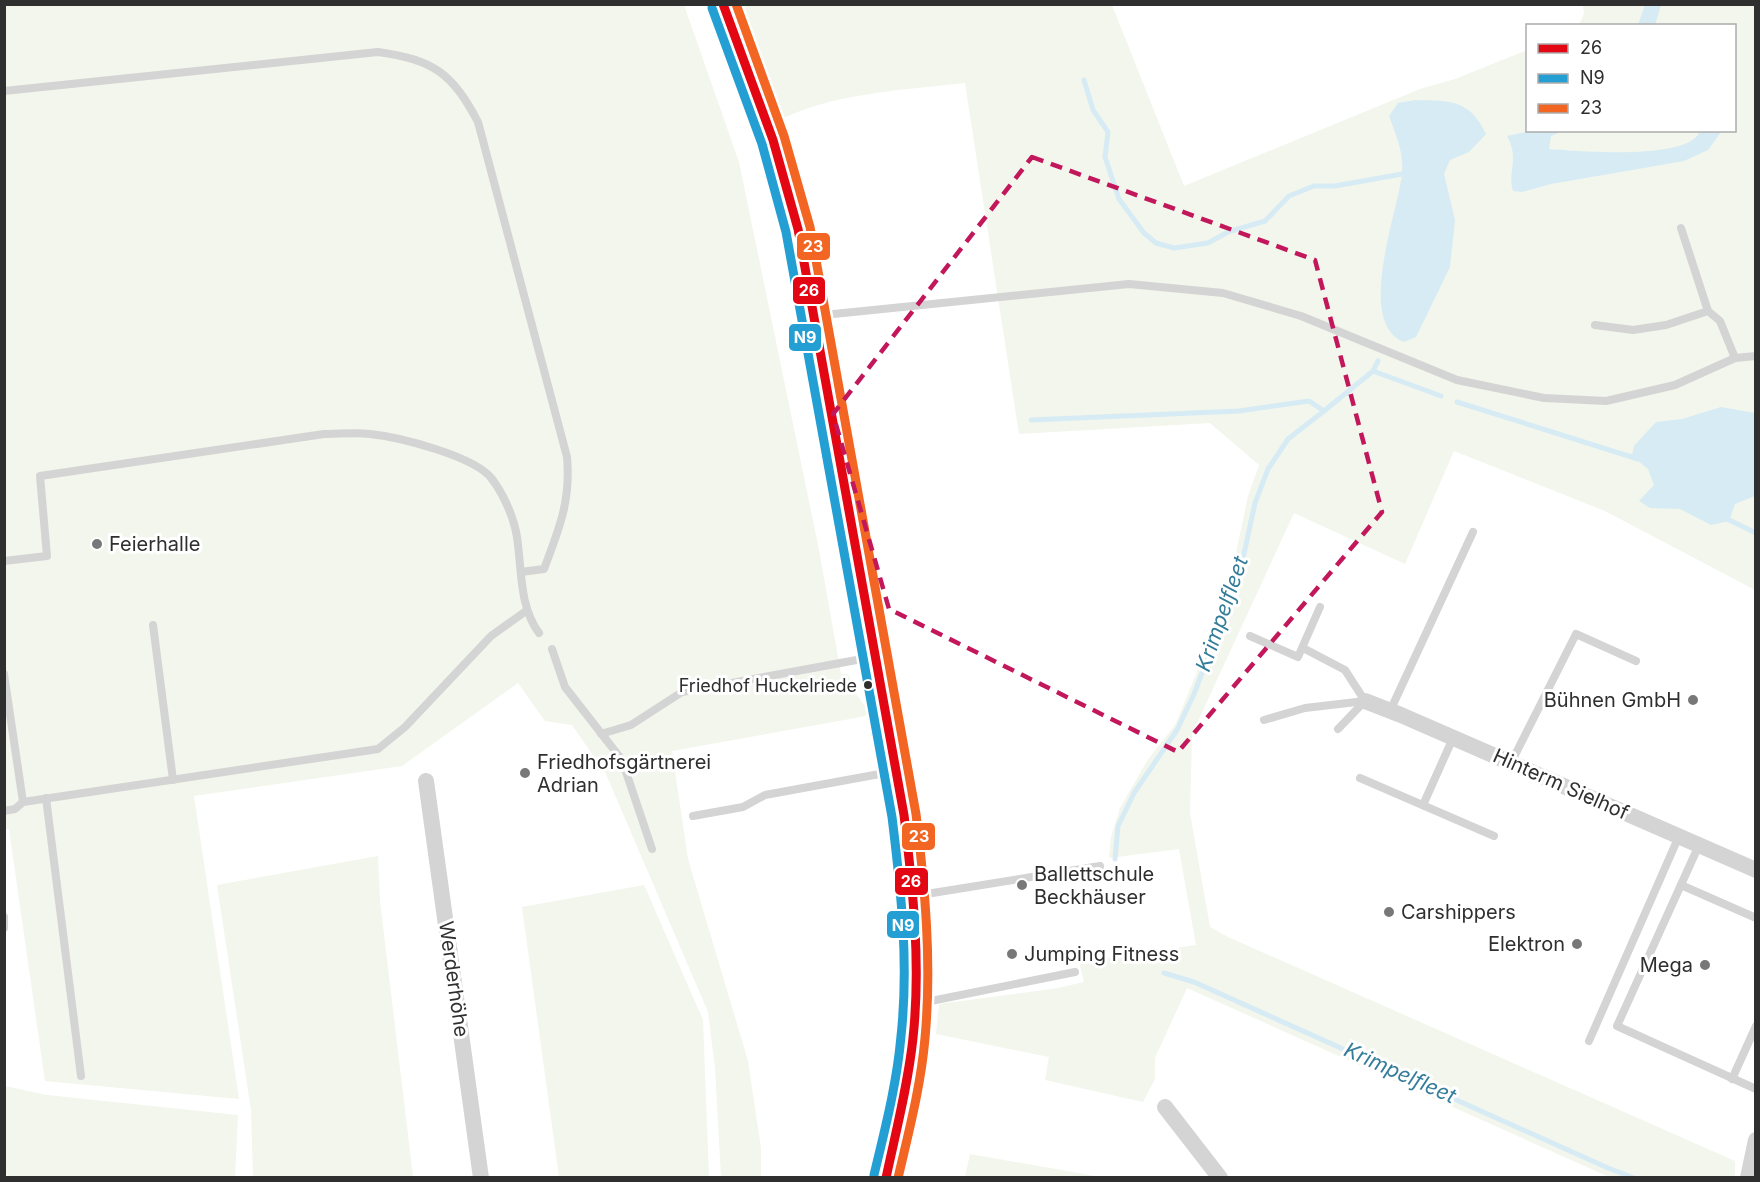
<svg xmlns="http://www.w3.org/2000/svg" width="1760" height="1182" viewBox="0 0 1760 1182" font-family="Inter,sans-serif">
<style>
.green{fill:#f2f6ec}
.water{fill:#d7ebf4}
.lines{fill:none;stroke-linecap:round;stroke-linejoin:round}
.stream{stroke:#d7ebf4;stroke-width:5}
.lane{stroke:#d4d4d4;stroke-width:8}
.street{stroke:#d4d4d4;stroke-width:16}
.secondary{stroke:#cdcdcd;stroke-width:22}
.bus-1-casing{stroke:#fff;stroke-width:14}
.bus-2-casing{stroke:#fff;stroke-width:14}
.bus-3-casing{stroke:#fff;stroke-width:14}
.bus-1{stroke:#e30613;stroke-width:9}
.bus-2{stroke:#249fd3;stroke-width:9}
.bus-3{stroke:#f26522;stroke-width:9}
.marked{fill:none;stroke:#c2185b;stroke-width:4.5;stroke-dasharray:12 8;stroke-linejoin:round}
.poi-dot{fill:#787878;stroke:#fff;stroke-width:2}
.bus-dot{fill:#2f2f2f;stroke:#fff;stroke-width:2}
.labels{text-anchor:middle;stroke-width:6;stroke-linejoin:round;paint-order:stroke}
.bus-label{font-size:18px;fill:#2f2f2f;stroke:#fff;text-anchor:end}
.poi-label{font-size:20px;fill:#2f2f2f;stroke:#fff;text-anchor:start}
.street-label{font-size:20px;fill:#2f2f2f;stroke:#fff}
.water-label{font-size:21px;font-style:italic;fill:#347d9a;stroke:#fff}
.line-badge{stroke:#fff;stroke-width:2}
.badge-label{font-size:16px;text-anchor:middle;font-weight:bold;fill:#fff}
</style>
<rect width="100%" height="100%" fill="#fff"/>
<g class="green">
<path d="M5,5H684L739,162L819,550L841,674H848C853,688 860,705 874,713L861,717L672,751L688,859L748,1061L761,1148V1177H721L715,1068L708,1012L606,774L572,725L545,721L518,683L402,766L194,796L239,1099L45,1081L9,829H5Z"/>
<path d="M730,5H1112L1184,186L1420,89L1455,79L1527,50L1528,130H1734V26L1579,25L1584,14L1583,5H1755V590L1605,511L1454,451L1405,564L1294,513L1192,734L1190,813L1210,927L1228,937L1735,1161V1177H1609L1187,988L1155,1058V1079L1143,1102L1045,1080L1049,1057L936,1034L939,1004L1058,988L1084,982L1079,962L1196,945L1179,849L1109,858L1111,837L1120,808L1147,761L1175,725L1225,605L1248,496L1259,465L1210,423L1019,434L965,83C904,90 828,93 774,123Z"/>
<polygon points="378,856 380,901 413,1177 253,1177 251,1110 217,885"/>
<polygon points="644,885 703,1020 709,1177 559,1177 522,907"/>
<polygon points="5,1086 47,1095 238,1115 235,1177 19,1178 5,1175"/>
<polygon points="970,1154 1101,1177 965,1177"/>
</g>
<g class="water">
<polygon points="1645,5 1661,5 1655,25 1638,25"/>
<path d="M1416,100C1451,101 1469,99 1486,134L1469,152L1450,160L1444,174L1455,220L1450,267L1416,337L1404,342C1355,323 1398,212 1402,174C1404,153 1396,135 1389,116L1398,103Z"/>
<path d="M1531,131H1563L1551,136L1549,149C1577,151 1690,161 1700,131L1721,132L1708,150L1684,161L1551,184L1522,192L1513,191C1507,170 1520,160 1507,136Z"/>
<polygon points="1721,407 1755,413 1755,496 1735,504 1729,521 1711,525 1680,509 1650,508 1639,501 1654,485 1648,469 1632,456 1634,446 1656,422 1682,419"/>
</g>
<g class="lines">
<g class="stream">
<polyline points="1084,80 1093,110 1108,132 1105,157 1119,199 1144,233 1156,243 1174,248 1208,243 1228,232 1265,221 1289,196 1314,186 1335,186 1402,174 1407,170"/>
<polyline points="1373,371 1441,396"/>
<polyline points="1457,402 1638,459"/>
<polyline points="1031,420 1239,411 1309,401 1324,411 1373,371 1378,361"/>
<polyline points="1725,518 1756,533"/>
<polyline points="1115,859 1118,826 1134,793 1177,730 1194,694 1239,577 1255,503 1268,469 1288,439 1324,411"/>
<polyline points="1164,973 1194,982 1608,1168 1634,1178"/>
</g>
<g class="lane">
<path d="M4,91L378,52C434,60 452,73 478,122L567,457C571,501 559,529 544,569L521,572"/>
<polyline points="1681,228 1708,311"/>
<polyline points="814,316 1129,284 1223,293 1301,316 1457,380 1544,398 1606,401 1675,385 1735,358 1756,356"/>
<polyline points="1595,325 1633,330 1666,325 1708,311 1720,321 1735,358"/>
<path d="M4,561L47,556L40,476L324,434C339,434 355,432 370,434C399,437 475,456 492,479C504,495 514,518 517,537C522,570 519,606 539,633"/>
<polyline points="153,625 173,780"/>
<polyline points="1250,636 1298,657 1320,607"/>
<polyline points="1303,648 1345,670 1365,701"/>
<polyline points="552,649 565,687 622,760 652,849"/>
<polyline points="4,674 23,802"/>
<polyline points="1390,711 1473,532"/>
<polyline points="1264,720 1305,708 1365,701"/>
<polyline points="1338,729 1364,702"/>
<polyline points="601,734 631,725 682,692 873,657"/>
<polyline points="1511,763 1576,634 1636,661"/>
<polyline points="1360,778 1494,836"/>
<polyline points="46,798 81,1076"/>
<polyline points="1423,805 1453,738"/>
<polyline points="4,811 15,809 23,802 378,749 405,727 491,636 526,611"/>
<polyline points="693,816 743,807 765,795 896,771"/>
<polyline points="1699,845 1617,1026 1756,1089"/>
<polyline points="1681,885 1756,918"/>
<polyline points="914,896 1100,866"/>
<polyline points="4,917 4,928"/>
<polyline points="916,1004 1075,972"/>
<polyline points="1589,1041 1679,836"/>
<polyline points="1732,1079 1756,1026"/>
</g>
<g class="street">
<polyline points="1365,701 1401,715 1756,870"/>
<polyline points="426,781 481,1178"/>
<polyline points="1165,1107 1220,1178"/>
<polyline points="1748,1178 1756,1140"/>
</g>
<path class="secondary" d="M723,4L773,140L798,229L904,815C915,899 923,986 909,1070C903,1106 894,1142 886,1178"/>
<defs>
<path id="bus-1" d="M723,4L773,140L798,229L904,815C913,889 921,964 913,1038C908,1085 896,1131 886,1178"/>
<path id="bus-2" d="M712,8L762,144L786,232L892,817C901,890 909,963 901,1036C897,1083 885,1129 874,1175"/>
<path id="bus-3" d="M736,4L784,136L810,227L916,814C925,888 932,963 925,1038C921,1085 909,1131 898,1178"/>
</defs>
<use href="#bus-1" class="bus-1-casing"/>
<use href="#bus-2" class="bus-2-casing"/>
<use href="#bus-3" class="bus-3-casing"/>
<use href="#bus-1" class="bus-1"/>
<use href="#bus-2" class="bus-2"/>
<use href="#bus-3" class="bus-3"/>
</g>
<path class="marked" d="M1032,157L1315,260L1382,512L1178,752L889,609L833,414Z"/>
<g class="poi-dot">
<circle cx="97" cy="544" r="6"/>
<circle cx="1693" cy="700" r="6"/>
<circle cx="525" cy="773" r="6"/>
<circle cx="1022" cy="885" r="6"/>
<circle cx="1389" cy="912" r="6"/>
<circle cx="1577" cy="944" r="6"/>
<circle cx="1012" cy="954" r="6"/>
<circle cx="1705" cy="965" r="6"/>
</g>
<circle class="bus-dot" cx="868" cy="685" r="5"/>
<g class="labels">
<g class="bus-label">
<text x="857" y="692">Friedhof Huckelriede</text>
</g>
<g class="poi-label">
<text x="109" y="551">Feierhalle</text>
<text x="1681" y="707" text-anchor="end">Bühnen GmbH</text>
<text x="537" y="769">Friedhofsgärtnerei<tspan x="537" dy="23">Adrian</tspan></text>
<text x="1034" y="881">Ballettschule<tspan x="1034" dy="23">Beckhäuser</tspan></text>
<text x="1401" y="919">Carshippers</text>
<text x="1565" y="951" text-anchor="end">Elektron</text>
<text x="1024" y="961">Jumping Fitness</text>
<text x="1693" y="972" text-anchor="end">Mega</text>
</g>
<g class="street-label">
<text transform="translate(1561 784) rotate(24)" y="7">Hinterm Sielhof</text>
<text transform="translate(454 979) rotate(82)" y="7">Werderhöhe</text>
</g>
<g class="water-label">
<text transform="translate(1222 614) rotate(-71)" y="7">Krimpelfleet</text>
<text transform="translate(1400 1073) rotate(24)" y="7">Krimpelfleet</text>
</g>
</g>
<g class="line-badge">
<rect x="796" y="232" width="35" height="29" rx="6" fill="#f26522"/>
<rect x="792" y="276" width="34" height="29" rx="6" fill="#e30613"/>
<rect x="788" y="323" width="34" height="29" rx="6" fill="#249fd3"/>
<rect x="901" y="822" width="35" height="29" rx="6" fill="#f26522"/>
<rect x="894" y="867" width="35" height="29" rx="6" fill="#e30613"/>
<rect x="886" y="910" width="34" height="29" rx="6" fill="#249fd3"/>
</g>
<g class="badge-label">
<text x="813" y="252">23</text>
<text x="809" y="296">26</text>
<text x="805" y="343">N9</text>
<text x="919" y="842">23</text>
<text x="911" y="887">26</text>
<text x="903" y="931">N9</text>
</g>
<rect width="1760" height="1182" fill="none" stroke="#2f2f2f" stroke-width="12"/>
<rect x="1526" y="24" width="210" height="108" fill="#ffffff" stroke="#acacac" stroke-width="1.5"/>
<rect x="1538" y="44" width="30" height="9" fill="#e30613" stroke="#acacac" stroke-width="1.5"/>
<text x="1580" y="54" font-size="18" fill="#2f2f2f">26</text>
<rect x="1538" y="74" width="30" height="9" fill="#249fd3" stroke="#acacac" stroke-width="1.5"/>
<text x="1580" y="84" font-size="18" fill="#2f2f2f">N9</text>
<rect x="1538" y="104" width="30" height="9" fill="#f26522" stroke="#acacac" stroke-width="1.5"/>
<text x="1580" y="114" font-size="18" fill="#2f2f2f">23</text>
</svg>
